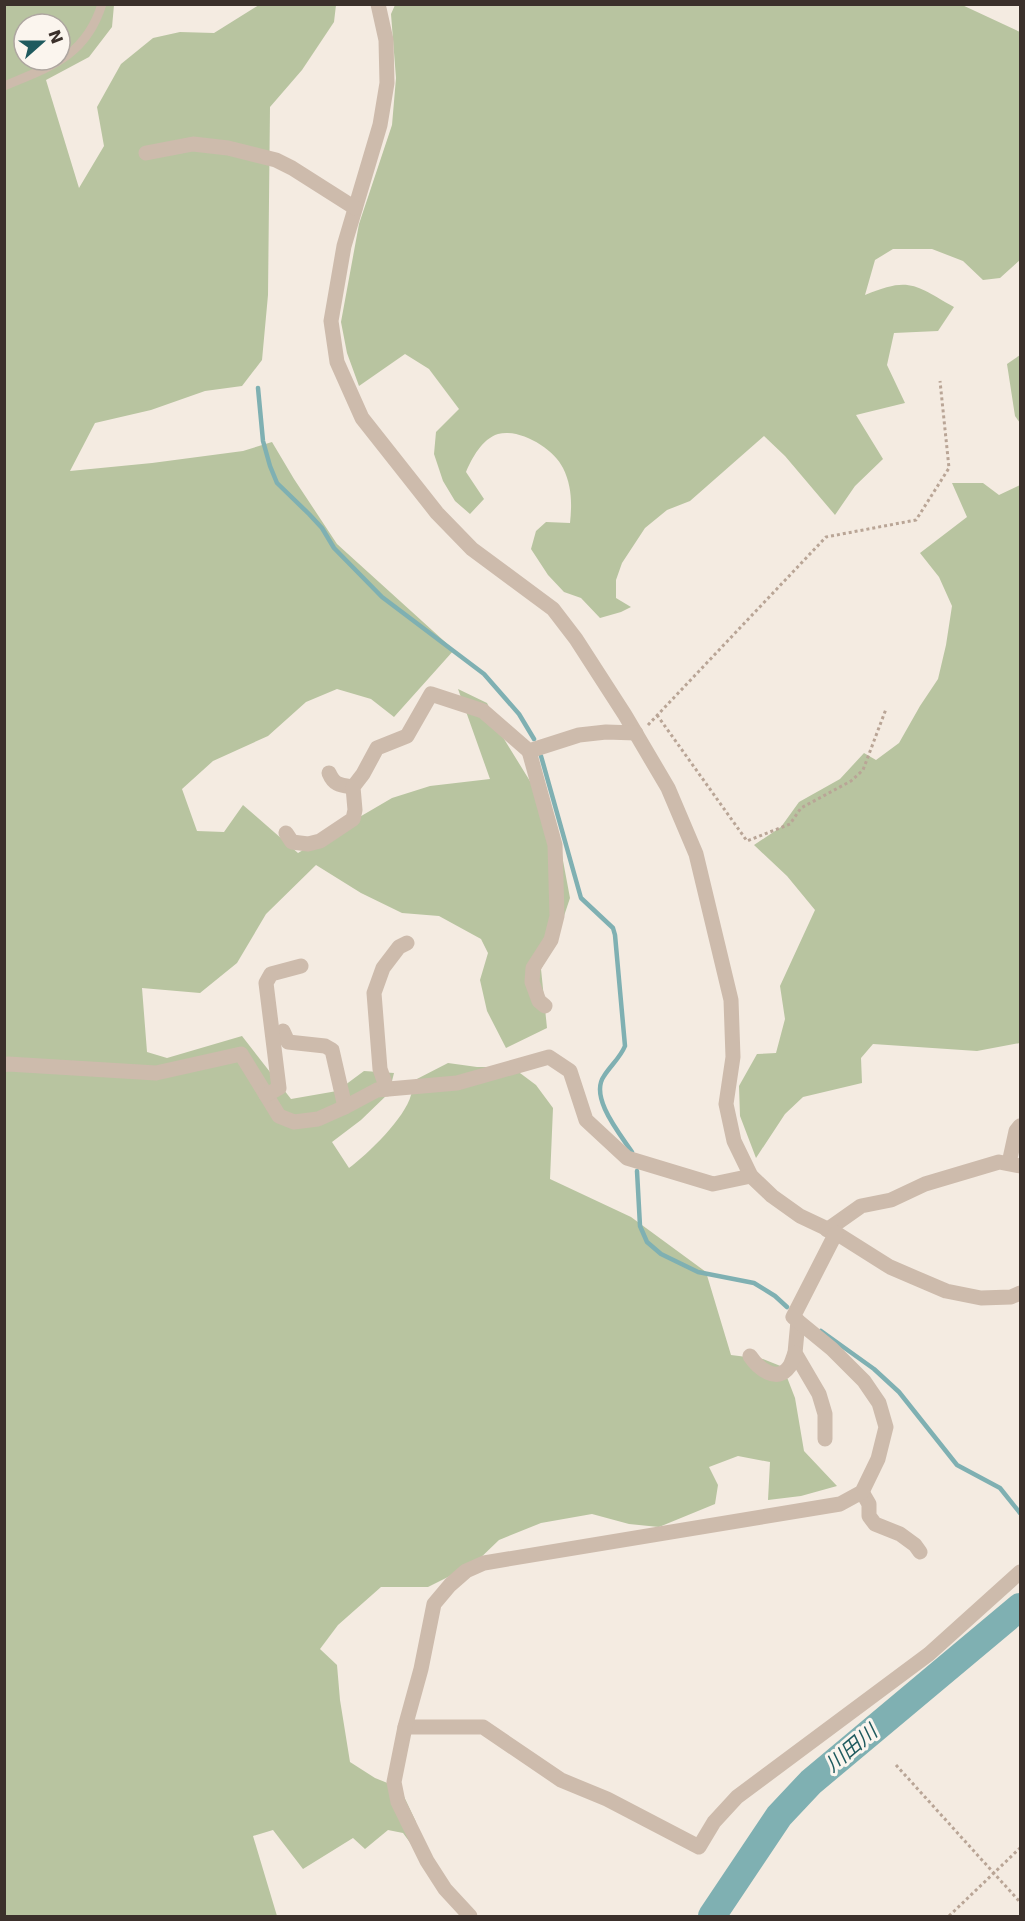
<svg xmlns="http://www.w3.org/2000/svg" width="1025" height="1921" viewBox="0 0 1025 1921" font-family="'DejaVu Sans','Noto Sans JP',sans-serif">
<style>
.green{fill:#b8c4a0;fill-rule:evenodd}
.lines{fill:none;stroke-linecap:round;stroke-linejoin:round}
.stream{stroke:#7fb0b2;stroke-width:4.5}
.river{stroke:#7fb0b2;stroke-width:28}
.path{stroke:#b9a596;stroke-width:3;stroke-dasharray:3 3;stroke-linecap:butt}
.lane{stroke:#cdbbac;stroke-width:9}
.street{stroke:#cdbbac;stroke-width:15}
.labels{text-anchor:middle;stroke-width:6;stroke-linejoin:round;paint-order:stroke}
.water-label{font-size:20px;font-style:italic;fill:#1f5a5e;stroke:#fbf5ee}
</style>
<rect width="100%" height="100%" fill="#f4ebe1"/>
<g class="green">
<path d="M960,4L1020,32V260L1000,278L983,280L963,261L932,249H893L875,260L865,295C910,276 915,285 954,307L938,331L894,333L887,365L905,403L856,415L883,459L855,486L835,515L785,456L764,436L690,501L667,510L645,528L622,563L616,580V598L631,607L621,612L600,618L581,598L564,592L548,575L531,549L536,531L546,522L570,523C572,504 572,486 563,468C554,449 520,428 498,434C482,439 472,458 466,472L484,499L470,514L455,501L443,481L434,454L436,432L459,409L429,369L405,354L359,386L347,353L341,322L359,224L392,125L396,78L391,14L395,5Z"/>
<path d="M5,5H114L112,27L89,57L46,80L79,188L104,146L97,107L121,64L153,38L180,32L214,33L259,5H336L334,22L302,70L270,107L268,295L262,360L242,386L205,391L151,410L95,423L70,471L152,463L243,451L272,442L294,479L337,544L454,650L394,717L371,699L337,689L306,702L268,736L213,761L182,789L197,831L224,832L243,805L298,853L392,798L430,786L490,779L458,689L487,703L504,739L533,786L561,850L570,898L555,943L541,969L547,1028L506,1048L487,1011L480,980L488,953L481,939L439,916L402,913L361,893L316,865L266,914L237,963L200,993L142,988L147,1052L167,1058L242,1036L291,1099L337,1091L364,1071L394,1073L389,1093L361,1120L332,1142L349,1168C368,1154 405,1118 411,1095C413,1091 413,1085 413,1081L448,1063L477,1067H512L536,1085L553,1108L550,1179L631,1217L706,1272L731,1355L763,1359L783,1367L795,1398L804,1451L837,1486L801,1496L768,1500L770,1462L738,1456L709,1467L718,1485L715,1504L659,1527L629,1524L592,1514L541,1523L499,1540L474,1564L428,1587H381L338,1625L320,1649L337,1665L340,1700L350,1762L375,1778L400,1788L416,1822L417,1852L403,1833L388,1830L365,1849L353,1838L303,1869L273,1830L253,1836L277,1916H5ZM24,24H60V60H24Z"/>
<polygon points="1020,355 1020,423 1015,416 1007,364"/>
<polygon points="952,483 983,483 999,495 1020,485 1020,1043 977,1051 873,1044 861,1058 862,1083 803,1097 785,1114 756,1158 740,1116 739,1086 757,1054 776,1053 785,1019 780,986 815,910 787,876 754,845 781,827 799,802 840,779 864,753 876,760 899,743 920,706 938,679 946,645 952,606 939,577 920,553 967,517"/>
</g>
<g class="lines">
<g class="stream">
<polyline points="258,388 263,441 270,466 277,483 309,514 322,528 334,548 382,597 484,674 519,714 534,739"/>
<path d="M541,756L581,898L613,928L615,935L625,1046C620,1058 611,1065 604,1076C589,1097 620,1134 632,1152"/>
<polyline points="637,1171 640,1226 647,1242 661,1254 698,1272 754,1283 775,1296 787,1307"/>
<polyline points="821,1331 874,1369 899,1392 957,1465 1000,1488 1020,1513"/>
</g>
<polyline class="river" points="712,1916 779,1816 811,1782 1020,1607"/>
<g class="path">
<polyline points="657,715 747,841 790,824 801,808 851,781 863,770 886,709"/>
<polyline points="648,725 826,537 916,520 949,468 940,381"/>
<polyline points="896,1765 1020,1902"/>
<polyline points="949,1916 1020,1848"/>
</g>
<path class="lane" d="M4,86C50,67 86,56 102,4"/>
<g class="street">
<polyline points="378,4 386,40 387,83 380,125 344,246 331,321 337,362 362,418 437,513 472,549 553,609 576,639 625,715 668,788 696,854 731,1000 733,1057 726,1104 734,1141 751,1176 772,1196 800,1216 836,1233 890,1267 946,1291 981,1298 1011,1297 1020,1293"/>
<polyline points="146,153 193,144 228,148 276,160 292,168 355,208"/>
<polyline points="529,751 555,845 557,916 551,940 533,968 532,982 539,1001 545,1006"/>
<path d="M329,773C334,785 340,785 353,787"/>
<polyline points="286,833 292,842 308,844 320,841 353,819 355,810 353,787 363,774 377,748 407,736 431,694 483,711 529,751 579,735 606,732 636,733"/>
<polyline points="283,1031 288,1042 325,1046 332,1050 345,1107"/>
<polyline points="4,1065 8,1064 156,1073 241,1054 279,1116 294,1122 318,1119 345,1107 377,1090 457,1083 549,1057 570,1071 586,1120 627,1158 713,1184 751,1176"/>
<polyline points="387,1089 380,1069 374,993 383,968 399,947 407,943"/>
<polyline points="266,1095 279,1088 266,983 271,974 301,966"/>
<polyline points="1009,1163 1016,1131 1020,1126"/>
<polyline points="827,1230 861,1206 891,1200 925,1184 999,1162 1020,1166"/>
<polyline points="798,1321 795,1353 819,1394 825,1414 825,1439"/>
<path d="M750,1356C758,1368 777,1384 789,1367C792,1363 793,1357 795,1353"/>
<polyline points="862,1492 869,1504 869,1516 875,1524 900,1534 915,1545 920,1552"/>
<polyline points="405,1727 483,1727 561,1780 607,1799 699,1847 714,1822 737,1797 929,1654 1020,1572"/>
<polyline points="470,1916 445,1889 427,1861 398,1802 394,1782 405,1727 421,1669 434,1604 450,1585 466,1571 484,1563 840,1504 862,1492 878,1459 886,1427 879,1403 864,1381 832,1349 793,1317 836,1233"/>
</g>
</g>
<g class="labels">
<g class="water-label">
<text transform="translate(851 1748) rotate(-40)" y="7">川田川</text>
</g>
</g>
<rect width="1025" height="1921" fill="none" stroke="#3b302b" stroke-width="12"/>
<g transform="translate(42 42) rotate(69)"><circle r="28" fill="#fbf5ee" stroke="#aea6a0" stroke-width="1.5"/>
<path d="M0-4.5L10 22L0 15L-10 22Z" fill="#1f5a5e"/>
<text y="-9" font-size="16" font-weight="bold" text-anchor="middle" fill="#3b302b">N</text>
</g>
</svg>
